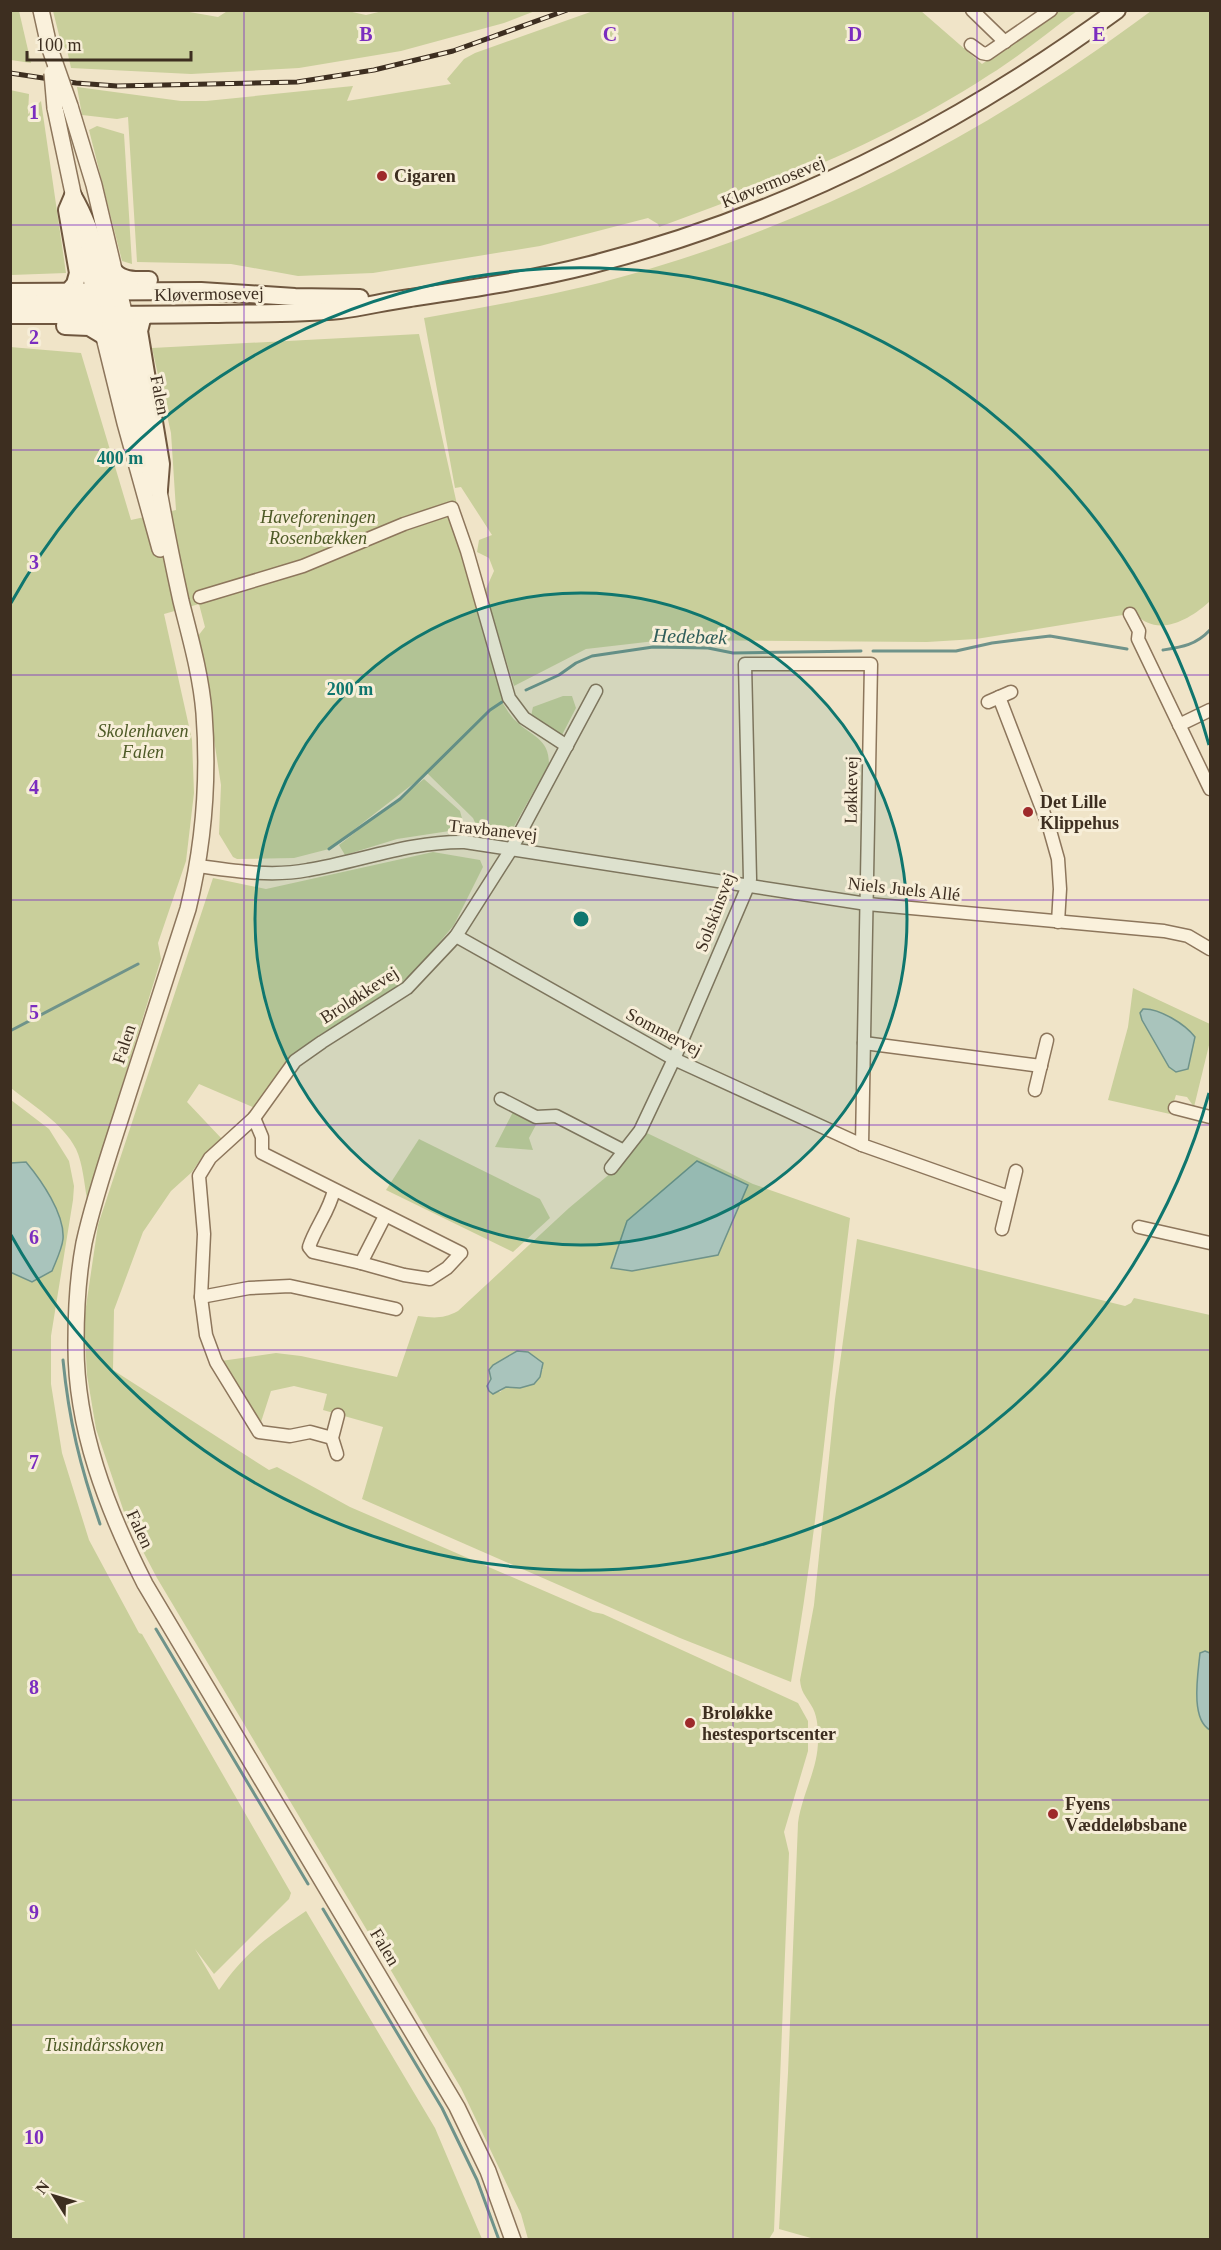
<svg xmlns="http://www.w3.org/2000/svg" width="1221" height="2250" viewBox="0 0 1221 2250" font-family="'Times New Roman',serif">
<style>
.green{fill:#c9cf9b;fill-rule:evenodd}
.water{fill:#a9c4bc;stroke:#6f938a;stroke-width:1.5}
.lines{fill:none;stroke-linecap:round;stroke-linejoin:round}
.stream{stroke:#6f938a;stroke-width:3}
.minor-casing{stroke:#8d765c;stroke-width:15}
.tertiary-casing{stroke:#8d765c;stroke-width:18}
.secondary-casing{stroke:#6f573f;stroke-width:20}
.minor{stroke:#faf1dc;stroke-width:12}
.tertiary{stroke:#faf1dc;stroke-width:15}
.secondary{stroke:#faf1dc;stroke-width:16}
.rail-casing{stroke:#3d2e20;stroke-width:5}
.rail{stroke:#f7eed8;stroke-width:3;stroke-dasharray:9;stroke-linecap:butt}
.tertiary-bridge-casing{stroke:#8d765c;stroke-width:18;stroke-linecap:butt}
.tertiary-bridge{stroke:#faf1dc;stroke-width:15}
.grid{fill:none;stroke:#7b2cbf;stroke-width:1.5;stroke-opacity:0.55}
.ring{fill:none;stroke:#0f766e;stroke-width:3}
.poi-dot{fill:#9e2a2b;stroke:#f7eed8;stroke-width:2}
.labels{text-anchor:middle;stroke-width:6;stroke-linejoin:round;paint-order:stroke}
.poi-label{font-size:18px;font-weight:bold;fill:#3d2e20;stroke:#f7eed8;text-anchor:start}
.street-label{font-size:18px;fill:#3d2e20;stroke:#f7eed8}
.park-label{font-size:18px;font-style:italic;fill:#4d5a26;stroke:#f7eed8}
.water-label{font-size:20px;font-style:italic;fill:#2f5d5a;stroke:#f7eed8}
.grid-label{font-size:20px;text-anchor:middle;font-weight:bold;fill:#7b2cbf;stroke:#f7eed8;stroke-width:6;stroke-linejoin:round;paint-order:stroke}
.centre{fill:#0f766e;stroke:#f7eed8;stroke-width:3}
.ring-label{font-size:18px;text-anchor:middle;font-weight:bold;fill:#0f766e;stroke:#f7eed8;stroke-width:6;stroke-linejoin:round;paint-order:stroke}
</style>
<rect width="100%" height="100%" fill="#f0e4c8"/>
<g class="green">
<polygon points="178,10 218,17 229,10 343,10 366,15 387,10 535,11 504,23 401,51 299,68 191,74 71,68 67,50 61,43 53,11"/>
<path d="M596,10L921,11L982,64L1059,11H1077C1048,32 1020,56 989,75C887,142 773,185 659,227L658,224L648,218L540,246L373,273L298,276L231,264L137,262L128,117L117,119L82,115L77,87L181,101H206L353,86L347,101L451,84L447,79L464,59L475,53Z"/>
<polygon points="10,11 19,11 31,63 11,60"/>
<path d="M1151,11H1210V601C1191,619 1157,639 1135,613L976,639L927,642L664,640L586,649L514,686L485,591L494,571L489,558L477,552L479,540L492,535L461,487L455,488L424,318C494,305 564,294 632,274C825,219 991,130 1151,11Z"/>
<polygon points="10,90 29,94 28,114 41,101 66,273 11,275"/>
<polygon points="97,126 124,134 132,264 122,261 89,130"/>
<path d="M419,334L456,500L513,691L502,702C506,708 510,716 516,721C532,737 549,738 549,764L512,830L489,834L477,827L473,818L427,773L329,849L294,858L237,859L233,857L219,834L221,785L198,636L205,627L199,604L164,614L192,740L194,793L186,861L158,943L161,959L87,1199C84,1183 83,1164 76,1149C63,1123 32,1105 11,1088L10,347L81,353L131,520L176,510L171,433L152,348Z"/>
<polygon points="563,696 572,696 576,708 562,735 552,731 531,716 533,707"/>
<polygon points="424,779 460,811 463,822 456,830 397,839 345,855 339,845"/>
<polygon points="433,852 480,860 483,867 454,925 417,969 380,1000 316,1037 289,1059 255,1108 199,1084 187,1102 222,1139 202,1157 192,1172 171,1191 143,1232 114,1310 113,1370 269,1470 277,1467 350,1507 593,1612 603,1614 798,1703 808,1721 808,1751 784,1832 789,1853 774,2231 769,2239 528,2239 521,2214 461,2088 157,1578 127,1521 96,1429 87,1375 84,1320 98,1225 213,878 266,889"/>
<polygon points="1133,988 1210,1024 1210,1041 1194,1107 1187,1097 1176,1095 1170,1114 1108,1100 1128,1027"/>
<path d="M11,1100L49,1129L69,1161L74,1186L73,1200L51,1336V1384L62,1453L89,1540L139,1633L142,1634L291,1893L289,1899L214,1974L195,1949L219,1990C246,1951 268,1937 306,1911L435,2128L482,2239H11V1272L32,1281L26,1162L11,1163Z"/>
<polygon points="514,1110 538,1121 529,1138 533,1150 495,1147"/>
<path d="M647,1133L753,1184L850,1218C831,1373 818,1528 791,1682L680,1638L362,1499L383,1427L323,1410L327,1394L294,1386L271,1391L260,1425L221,1361L276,1353L301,1356L397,1377L418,1316C434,1318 443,1319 458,1311L569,1208L618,1167ZM543,1369L534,1384L520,1388L506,1387L500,1392L487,1386L491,1379Z"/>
<polygon points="419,1139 540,1199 550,1218 513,1252 386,1190"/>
<path d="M857,1239L1125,1306L1131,1303L1134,1298L1210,1315V2239L818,2240L779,2229L788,2073L798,1823C802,1793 819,1768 818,1737C818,1726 817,1714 811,1705C805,1695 801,1692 800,1680L814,1605L835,1399Z"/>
</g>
<g class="water">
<path d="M1143,1009C1159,1008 1185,1024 1195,1037L1188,1069L1176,1072L1169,1067L1142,1020L1140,1013Z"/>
<polygon points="697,1161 748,1185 718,1255 632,1271 611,1268 627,1221"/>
<path d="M26,1162C41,1180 65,1214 63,1239C62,1249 56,1261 52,1271L32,1282L10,1272L11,1163Z"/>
<polygon points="517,1351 528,1352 543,1363 540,1377 534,1384 520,1388 506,1387 493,1394 489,1391 487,1386 491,1379 489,1370 493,1365"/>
<path d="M1205,1651L1210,1653V1730C1190,1719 1198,1674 1200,1653Z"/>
</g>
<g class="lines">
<g class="stream">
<path d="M1163,650C1182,647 1196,645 1210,630"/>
<polyline points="873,651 956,651 992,643 1050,636 1127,649"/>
<polyline points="526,690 559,675 576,663 592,656 653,647 708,648 733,653 861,651"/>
<polyline points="329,849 400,799 490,710 502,702"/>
<polyline points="10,1031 138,964"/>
<path d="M63,1360C69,1421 80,1466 100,1524"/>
<polyline points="156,1629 308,1884"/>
<polyline points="323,1909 442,2108 477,2180 499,2240"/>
</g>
<defs>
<g id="minor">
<polyline points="972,10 1005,42"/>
<polyline points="971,45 982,53 987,54 1051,10"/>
<polyline points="200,597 303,566 404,524 452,508 467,551 509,698 524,718 567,746"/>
<polyline points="1130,614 1139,631 1138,639 1210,789"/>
<polyline points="999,697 1049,827 1058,859 1060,889 1058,922"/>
<polyline points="988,702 1011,692"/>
<polyline points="1179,725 1210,710"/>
<path d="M199,866C235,871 272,877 308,870C361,861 411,841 465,842L867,904L1164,931L1188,936L1210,949"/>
<polyline points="456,936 674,1059 862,1145"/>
<polyline points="864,1043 1041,1066"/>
<polyline points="1035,1090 1047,1040"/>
<polyline points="501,1099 536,1117 556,1116 624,1151"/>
<polyline points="1175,1108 1210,1117"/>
<polyline points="254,1118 262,1137 262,1153 461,1253 447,1268 430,1279 404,1275 361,1263"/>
<polyline points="611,1168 640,1131 674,1059 748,886 750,879 745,664 871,664 862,1145 1009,1197"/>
<path d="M334,1190C329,1212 316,1226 309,1247L313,1252L361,1263L385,1216"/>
<polyline points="1139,1227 1210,1243"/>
<polyline points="1002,1229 1016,1171"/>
<polyline points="201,1297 249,1288 290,1286 396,1309"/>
<polyline points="332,1438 310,1432 290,1436 259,1432 216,1362 206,1335 201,1297 204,1234 199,1176 210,1158 254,1118 295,1061 322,1042 407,988 456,936 512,848 596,691"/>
<polyline points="337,1454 332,1438 338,1415"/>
</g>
<g id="tertiary">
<polyline points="41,10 49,46"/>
<polyline points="70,106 94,185 125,316 149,441"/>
<polyline points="55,108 96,302"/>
<polyline points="101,325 125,423 160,549"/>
<path d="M157,479C164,520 172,560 181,601C190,637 201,675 204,713C209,779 204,844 188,909C168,971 148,1033 128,1095C113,1143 95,1193 84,1243C78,1275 76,1309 76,1342C75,1428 107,1509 145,1584L457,2107L488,2171L513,2240"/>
</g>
<g id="secondary">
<path d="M73,196C86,218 93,241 101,265C105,278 105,289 113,300"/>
<path d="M114,271C122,281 136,280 149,280"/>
<polyline points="69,291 75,284 78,273 67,210 73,196"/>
<polyline points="94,291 103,299 111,315 146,460 159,490"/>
<polyline points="10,292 201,291 295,297 360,298"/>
<polyline points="10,304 90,302"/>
<path d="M10,315C77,315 144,315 211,314C254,313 297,314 340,310C364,307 387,301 410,298C470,289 531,280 590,265C782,216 957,127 1117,10"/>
<polyline points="146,315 142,319 139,331 161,464 159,489"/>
<polyline points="65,326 89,327 104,336"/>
</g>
</defs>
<use href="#minor" class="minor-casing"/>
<use href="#tertiary" class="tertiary-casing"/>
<use href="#secondary" class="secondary-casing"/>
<use href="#minor" class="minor"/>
<use href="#tertiary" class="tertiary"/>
<use href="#secondary" class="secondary"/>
<defs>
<polyline id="rail" points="10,73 76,83 117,86 297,82 374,70 453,51 567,10"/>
</defs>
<use href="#rail" class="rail-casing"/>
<use href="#rail" class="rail"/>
<defs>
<g id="tertiary-bridge">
<polyline points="49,46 70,106"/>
<polyline points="52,73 55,108"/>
</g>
</defs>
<use href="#tertiary-bridge" class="tertiary-bridge-casing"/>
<use href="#tertiary-bridge" class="tertiary-bridge"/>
</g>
<path class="grid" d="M244,10V2240M488,10V2240M733,10V2240M977,10V2240M10,225H1210M10,450H1210M10,675H1210M10,900H1210M10,1125H1210M10,1350H1210M10,1575H1210M10,1800H1210M10,2025H1210"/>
<circle cx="581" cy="919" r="326" fill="#0f766e" fill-opacity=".12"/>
<g class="ring">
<circle cx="581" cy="919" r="326"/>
<path d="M1209 1093A652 652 0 0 1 11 1235M11 603A652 652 0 0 1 1209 745"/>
</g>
<g class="poi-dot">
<circle cx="382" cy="176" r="6"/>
<circle cx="1028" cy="812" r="6"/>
<circle cx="690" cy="1723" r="6"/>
<circle cx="1053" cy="1814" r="6"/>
</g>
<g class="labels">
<g class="poi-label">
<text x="394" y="182">Cigaren</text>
<text x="1040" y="808">Det Lille<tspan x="1040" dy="21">Klippehus</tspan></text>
<text x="702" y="1719">Broløkke<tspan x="702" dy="21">hestesportscenter</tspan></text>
<text x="1065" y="1810">Fyens<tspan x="1065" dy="21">Væddeløbsbane</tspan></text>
</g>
<g class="street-label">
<text transform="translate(773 182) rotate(-22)" y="6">Kløvermosevej</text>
<text transform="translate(209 294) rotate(-1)" y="6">Kløvermosevej</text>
<text transform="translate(160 395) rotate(79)" y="6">Falen</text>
<text transform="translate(851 790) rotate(-89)" y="6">Løkkevej</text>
<text transform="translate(493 830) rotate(6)" y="6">Travbanevej</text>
<text transform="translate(904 889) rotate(6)" y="6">Niels Juels Allé</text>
<text transform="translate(715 912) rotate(-69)" y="6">Solskinsvej</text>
<text transform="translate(359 995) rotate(-33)" y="6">Broløkkevej</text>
<text transform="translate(664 1032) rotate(28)" y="6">Sommervej</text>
<text transform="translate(124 1044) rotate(-72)" y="6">Falen</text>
<text transform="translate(140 1529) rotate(65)" y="6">Falen</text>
<text transform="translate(385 1947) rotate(59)" y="6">Falen</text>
</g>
<g class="park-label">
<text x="318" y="523">Haveforeningen<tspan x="318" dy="21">Rosenbækken</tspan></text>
<text x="143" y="737">Skolenhaven<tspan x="143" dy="21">Falen</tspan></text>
<text x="104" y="2051">Tusindårsskoven</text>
</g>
<g class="water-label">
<text transform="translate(690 636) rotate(2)" y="7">Hedebæk</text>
</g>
</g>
<g class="grid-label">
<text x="366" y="41">B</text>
<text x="610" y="41">C</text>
<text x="855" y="41">D</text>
<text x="1099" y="41">E</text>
<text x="34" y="119">1</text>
<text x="34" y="344">2</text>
<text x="34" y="569">3</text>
<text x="34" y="794">4</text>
<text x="34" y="1019">5</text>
<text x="34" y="1244">6</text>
<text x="34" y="1469">7</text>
<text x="34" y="1694">8</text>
<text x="34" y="1919">9</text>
<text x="34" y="2144">10</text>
</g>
<circle cx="581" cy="919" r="9" class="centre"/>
<g class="ring-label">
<text x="120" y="464">400 m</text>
<text x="350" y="695">200 m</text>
</g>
<rect width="1221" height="2250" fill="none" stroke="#3d2e20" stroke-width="24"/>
<g transform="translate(54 2196) rotate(307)" stroke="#f7eed8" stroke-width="4.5" paint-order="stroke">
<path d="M0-4.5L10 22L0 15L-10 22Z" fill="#3d2e20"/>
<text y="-9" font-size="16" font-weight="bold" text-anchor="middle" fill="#3d2e20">N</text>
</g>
<path d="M27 51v9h164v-9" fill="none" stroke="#3d2e20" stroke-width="3"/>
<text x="36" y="51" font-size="18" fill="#3d2e20" stroke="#f7eed8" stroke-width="4.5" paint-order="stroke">100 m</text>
</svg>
